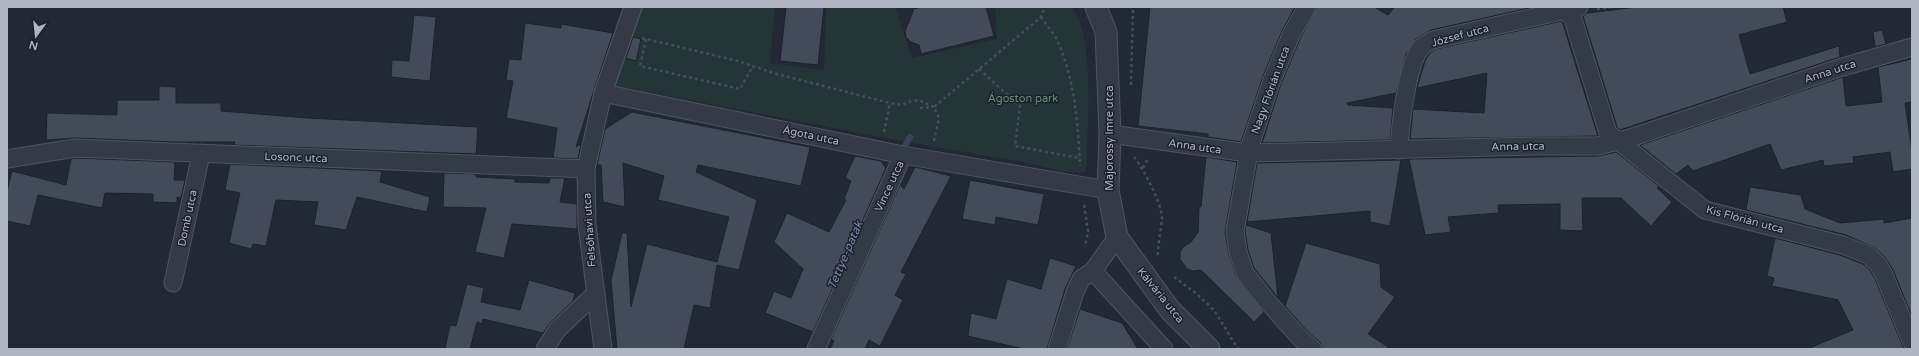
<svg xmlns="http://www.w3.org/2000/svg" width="1919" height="356" viewBox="0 0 1919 356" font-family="'Varela Round',sans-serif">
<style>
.green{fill:#243538}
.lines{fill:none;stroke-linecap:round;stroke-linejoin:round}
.stream{stroke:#38445e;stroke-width:6}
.building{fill:#434b5b;stroke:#1c212d}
.minor-casing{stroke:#4f5561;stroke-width:19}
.tertiary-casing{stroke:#4f5561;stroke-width:23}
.path{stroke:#415055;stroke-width:2.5;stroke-dasharray:3 3;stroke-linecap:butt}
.minor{stroke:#353a47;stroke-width:17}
.tertiary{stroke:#353a47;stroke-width:21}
.labels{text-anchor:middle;stroke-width:3;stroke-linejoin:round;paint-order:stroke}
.street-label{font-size:11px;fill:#afb5c3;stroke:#1a202b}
.park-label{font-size:11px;fill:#699277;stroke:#1a202b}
.water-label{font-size:12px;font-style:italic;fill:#7989aa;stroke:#1a202b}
</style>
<rect width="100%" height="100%" fill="#222836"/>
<path class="green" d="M638,7H775L770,63L824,70L826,7H895L912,58L997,39L995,7H1072C1096,36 1087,134 1086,172H1065L1023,162L885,138L612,85Z"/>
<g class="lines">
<polyline class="stream" points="902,151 910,137"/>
</g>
<g class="building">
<polygon points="786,7 824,7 818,65 780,61"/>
<polygon points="921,7 986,7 994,36 921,54 919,45 911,42 906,37 905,31 914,9"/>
<polygon points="1150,7 1295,7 1283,29 1263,76 1241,142 1208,137 1208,134 1138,126"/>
<polygon points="1317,7 1374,7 1388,15 1395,7 1534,7 1431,30 1416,39 1406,54 1396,93 1347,103 1348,105 1393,108 1390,140 1262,143 1281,84 1301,37"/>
<polygon points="1638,7 1783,7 1787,22 1739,35 1750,74 1839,46 1840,57 1620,130 1617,127 1583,16 1587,13"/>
<polygon points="414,15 436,17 430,81 391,77 392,60 409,61"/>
<polygon points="1562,21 1598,136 1410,139 1413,109 1484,113 1487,73 1417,88 1425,61 1429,54 1436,49"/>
<polygon points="525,23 561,28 561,24 613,33 594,90 576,147 581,144 578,159 553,158 557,128 506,118 513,81 506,80 509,59 521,60"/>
<polygon points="1882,30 1886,44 1875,47 1873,32"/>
<polygon points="633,37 641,39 636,61 626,58"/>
<polygon points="1912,59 1912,102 1905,103 1912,151 1912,169 1893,172 1890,152 1853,157 1854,163 1824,166 1823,160 1781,170 1770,144 1693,171 1688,165 1676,174 1640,145 1843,77 1846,106 1882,102 1878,67"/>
<polygon points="159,86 176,87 176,103 221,103 221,111 308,118 478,127 476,154 234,145 235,142 175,142 75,138 46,140 47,113 117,115 117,100 159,100"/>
<polygon points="632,112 810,147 801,186 698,165 696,172 757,200 739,270 717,265 710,308 694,305 684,349 617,349 611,280 622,233 627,233 631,307 647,244 717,262 729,217 658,200 664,176 623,163 625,207 603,202 601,165 597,165 605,129"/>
<polygon points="1616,152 1659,186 1657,188 1672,202 1651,226 1621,198 1582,198 1583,231 1560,230 1560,204 1498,205 1499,213 1448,217 1451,232 1425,235 1409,159 1598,156"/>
<polygon points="855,156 881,161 886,168 813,332 765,313 774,291 791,298 803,269 774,242 787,213 829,232 846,200 844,199 851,181 845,178"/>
<polygon points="1206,157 1237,162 1225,232 1229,255 1236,276 1264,312 1254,322 1201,270 1193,271 1187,269 1180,259 1180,252 1183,247 1191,242 1198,232 1199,207 1201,207"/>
<polygon points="76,158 175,162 174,180 185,180 181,198 177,197 177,203 153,202 153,194 105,193 102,208 38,195 30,226 7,221 7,191 12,171 66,185 71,159"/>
<polygon points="1401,160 1390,226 1370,222 1370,211 1247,222 1257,163"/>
<polygon points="230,164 382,171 380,182 430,197 427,212 357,197 346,230 314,225 318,202 276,200 266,246 253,244 251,249 229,243 240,193 225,190"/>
<polygon points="915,167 951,176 901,272 906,274 895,295 903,300 880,346 869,340 865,349 830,349 834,341 831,339 900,185 904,189"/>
<polygon points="444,173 476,174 476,177 515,179 515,182 549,183 550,178 565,178 560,202 577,204 577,229 512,224 504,258 475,252 486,208 443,207"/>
<polygon points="970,180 1044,194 1038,225 996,217 995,225 962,219"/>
<polygon points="1750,187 1801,195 1805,209 1840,223 1884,219 1884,223 1912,218 1912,317 1893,270 1885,257 1875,248 1846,235 1746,210"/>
<polygon points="1246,225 1271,233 1278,298 1254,268 1248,250 1245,231"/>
<polygon points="1775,238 1840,255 1863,264 1870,270 1875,279 1904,349 1807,349 1853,330 1838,300 1772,286 1774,278 1767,276"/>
<polygon points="1306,243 1380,264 1381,287 1395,297 1368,334 1391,349 1323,349 1320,342 1309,333 1285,306"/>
<polygon points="1050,258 1076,266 1065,289 1047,349 1023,349 968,336 971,313 996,319 1007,279 1041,289"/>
<polygon points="529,280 575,293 573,301 550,323 543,333 483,319 482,324 477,322 470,349 445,349 450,325 456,326 467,284 484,288 481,302 520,310"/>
<polygon points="1080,309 1122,323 1138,349 1067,349"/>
</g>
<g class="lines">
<defs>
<g id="minor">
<polyline points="1307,7 1292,33 1272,80 1250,146 1235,231 1238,252 1245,273 1266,300 1302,340 1313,349"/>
<polyline points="1563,7 1573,19 1608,133 1705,210 1843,245 1868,255 1878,264 1884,275 1912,343"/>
<polyline points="603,93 903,155 1108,190"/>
<polyline points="1110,134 1248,153 1538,146 1598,146 1630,138 1839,68 1912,47"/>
<path d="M1399,150C1400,127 1407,66 1420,49C1423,45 1429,42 1433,40L1579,7"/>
<polyline points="7,159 75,148 586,169"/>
<polyline points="1093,271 1164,349"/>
<polyline points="173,283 201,154"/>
<polyline points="545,349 557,330 595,294"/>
<polyline points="603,349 587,225 586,169 603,93 633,7"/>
<polyline points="816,349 903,155"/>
<polyline points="1057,349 1075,292 1081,279 1093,271 1117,237"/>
</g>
<polyline id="tertiary" points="1096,7 1106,32 1110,134 1108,190 1117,237 1170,310 1209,349"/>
</defs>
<use href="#minor" class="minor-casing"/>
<use href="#tertiary" class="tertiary-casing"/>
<g class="path">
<polyline points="1597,9 1611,7"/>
<path d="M1041,17C1046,25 1054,33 1058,42C1075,81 1078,124 1080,166"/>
<polyline points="642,38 738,61 773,73 890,103 902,105 911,101 919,100 934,107"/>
<polyline points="646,39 640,66 740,89 753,66"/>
<polyline points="979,69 1020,106 1015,146 1079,158"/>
<polyline points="1131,85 1133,7"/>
<polyline points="920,108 933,107"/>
<polyline points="884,132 890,103"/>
<polyline points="934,141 939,118 934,107 1041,17 1044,9 1043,7"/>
<path d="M1134,157C1144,170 1162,203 1162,219C1161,229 1157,250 1158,257"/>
<polyline points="1143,168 1148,159"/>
<polyline points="1084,205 1088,231 1085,247"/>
<polyline points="1174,277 1197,294 1214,310 1238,349"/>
</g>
<use href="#minor" class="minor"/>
<use href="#tertiary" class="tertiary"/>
</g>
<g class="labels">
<g class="street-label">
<text transform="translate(1460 35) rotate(-15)" y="4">József utca</text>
<text transform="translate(1830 71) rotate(-18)" y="4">Anna utca</text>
<text transform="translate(1270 90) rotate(-70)" y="4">Nagy Flórián utca</text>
<text transform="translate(811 135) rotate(12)" y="4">Ágota utca</text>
<text transform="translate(1109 138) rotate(-90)" y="4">Majorossy Imre utca</text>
<text transform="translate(1195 146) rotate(8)" y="4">Anna utca</text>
<text transform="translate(1518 146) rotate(-1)" y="4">Anna utca</text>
<text transform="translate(296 157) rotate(2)" y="4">Losonc utca</text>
<text transform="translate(889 186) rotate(-65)" y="4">Vince utca</text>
<text transform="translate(187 218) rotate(-78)" y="4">Domb utca</text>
<text transform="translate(1745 219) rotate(15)" y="4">Kis Flórián utca</text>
<text transform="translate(589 230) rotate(-94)" y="4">Felsőhavi utca</text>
<text transform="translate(1161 295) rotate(51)" y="4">Kálvária utca</text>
</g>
<g class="park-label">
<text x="1023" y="102">Ágoston park</text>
</g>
<g class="water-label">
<text transform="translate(845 255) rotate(-67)" y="4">Tettye-patak</text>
</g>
</g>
<rect width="1919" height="356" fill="none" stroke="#afb5c3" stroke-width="16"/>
<g transform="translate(36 36) rotate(195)" stroke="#1a202b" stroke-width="3" paint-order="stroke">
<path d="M0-3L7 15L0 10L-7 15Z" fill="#afb5c3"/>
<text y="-6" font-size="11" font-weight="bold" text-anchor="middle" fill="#afb5c3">N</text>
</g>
</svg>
